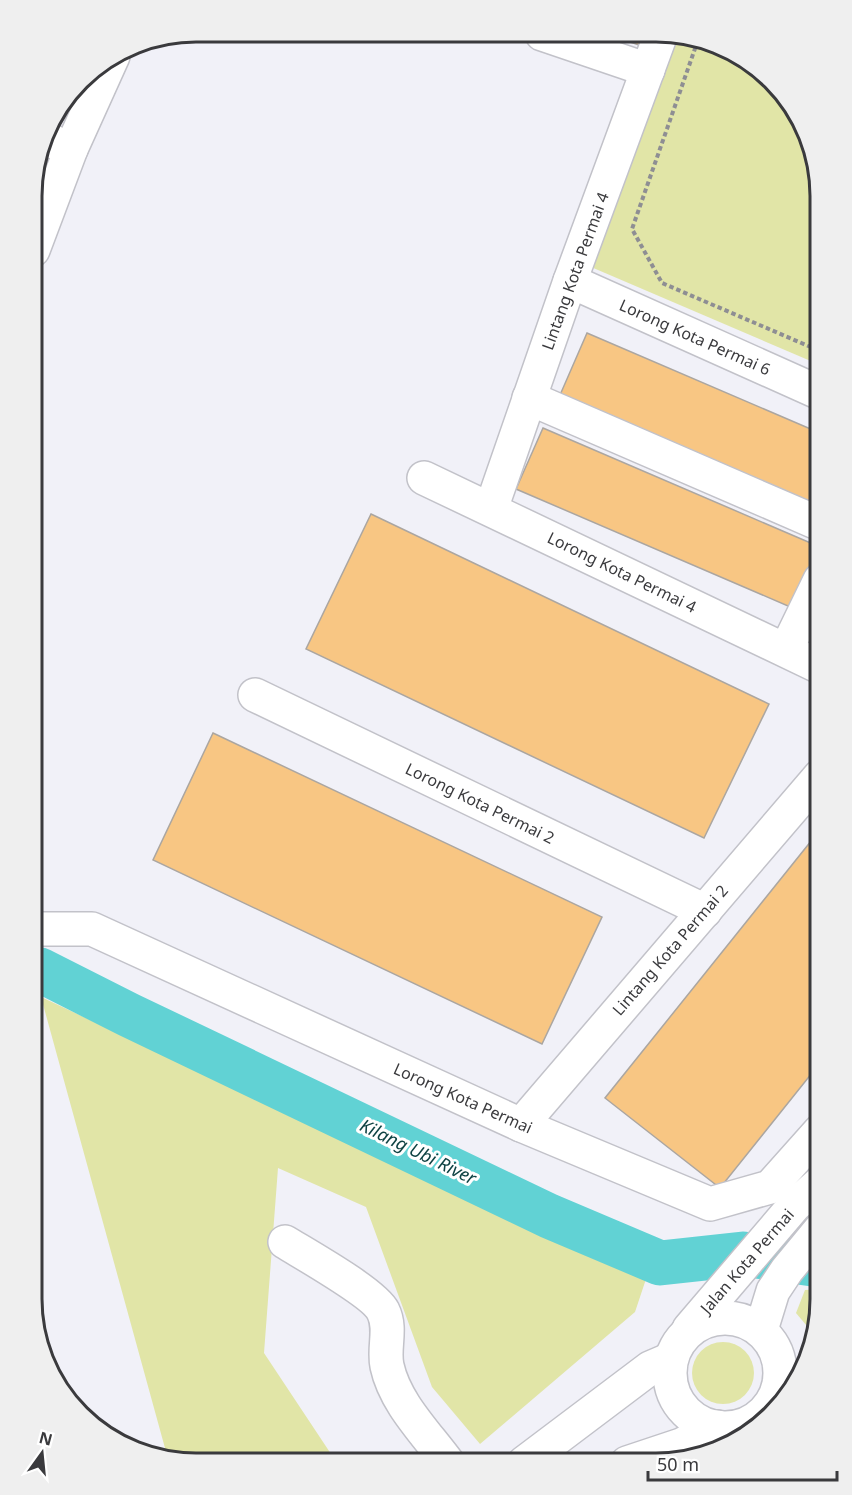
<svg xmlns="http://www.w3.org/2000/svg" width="852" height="1495" viewBox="0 0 852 1495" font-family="'Noto Sans',sans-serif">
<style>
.green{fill:#e1e5a7}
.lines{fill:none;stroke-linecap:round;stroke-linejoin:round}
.river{stroke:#61d2d4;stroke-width:45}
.building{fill:#f8c683;stroke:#aba6a1;stroke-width:1.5}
.minor-casing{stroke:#c2c2c9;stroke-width:36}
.major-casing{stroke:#c2c2c9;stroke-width:36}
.path{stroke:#8e8e93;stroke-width:4;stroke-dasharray:4.5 3;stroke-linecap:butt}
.minor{stroke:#fff;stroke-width:33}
.major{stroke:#fff;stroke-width:33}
.labels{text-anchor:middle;stroke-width:6;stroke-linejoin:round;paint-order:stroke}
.street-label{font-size:16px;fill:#3a3a3d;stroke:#fff}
.water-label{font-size:18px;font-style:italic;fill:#0f4344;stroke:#fff}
.rim{fill:none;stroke:#3a3a3d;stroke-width:3}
</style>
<rect width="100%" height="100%" fill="#f1f1f8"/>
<g class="green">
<polygon points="677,35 688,35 764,72 812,143 820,196 820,365 591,267"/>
<polygon points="41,997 646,1279 635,1312 480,1444 432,1387 366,1207 278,1168 264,1353 337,1463 174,1462 168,1459"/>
<polygon points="820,1289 820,1310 812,1332 796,1313 805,1290"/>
<circle cx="723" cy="1373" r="31"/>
</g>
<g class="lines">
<polyline class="river" points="32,972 40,970 129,1015 549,1216 660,1263 743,1254 820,1265"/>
</g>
<g class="building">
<polygon points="607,34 643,34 639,45"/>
<polygon points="587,333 820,433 820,506 560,395"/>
<polygon points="543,428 820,547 820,551 795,609 516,489"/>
<polygon points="371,514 769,704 704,838 306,649"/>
<polygon points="213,733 602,917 542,1044 153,860"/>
<polygon points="820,830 820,1063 720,1188 605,1098"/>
</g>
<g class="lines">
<defs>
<g id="minor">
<polyline points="542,34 648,70"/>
<polyline points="44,138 71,149"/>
<polyline points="33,250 71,149 113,56"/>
<polyline points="570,281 820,393"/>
<polyline points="529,398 820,524"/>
<polyline points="424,478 820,667"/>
<polyline points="491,509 570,281 661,34"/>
<polyline points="786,650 820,580"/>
<polyline points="255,695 705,911"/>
<polyline points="32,929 92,929 521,1125 710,1204 770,1187 820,1131"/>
<polyline points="521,1125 820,776"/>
<path d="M285,1242C306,1255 374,1293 383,1311C392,1329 383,1348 387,1366C395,1403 426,1433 448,1463"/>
</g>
<g id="major">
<circle cx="725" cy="1373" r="55"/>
<polyline points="689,1329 794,1206 820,1183"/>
<polyline points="761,1330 773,1291 787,1270 820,1230"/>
<polyline points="524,1463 650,1368 671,1359"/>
<polyline points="627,1463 681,1445 717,1427"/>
</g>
</defs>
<use href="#minor" class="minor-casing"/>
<use href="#major" class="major-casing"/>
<polyline class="path" points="698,40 632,229 662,283 820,351"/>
<use href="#minor" class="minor"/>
<use href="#major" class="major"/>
</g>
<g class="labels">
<g class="street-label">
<text transform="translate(575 271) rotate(-70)" y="6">Lintang Kota Permai 4</text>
<text transform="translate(695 337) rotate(24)" y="6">Lorong Kota Permai 6</text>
<text transform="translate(622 572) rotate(26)" y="6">Lorong Kota Permai 4</text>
<text transform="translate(480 803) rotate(26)" y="6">Lorong Kota Permai 2</text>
<text transform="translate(670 950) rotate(-49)" y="6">Lintang Kota Permai 2</text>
<text transform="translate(463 1098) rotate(24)" y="6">Lorong Kota Permai</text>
<text transform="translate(747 1261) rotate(-49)" y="6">Jalan Kota Permai</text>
</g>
<g class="water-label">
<text transform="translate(418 1152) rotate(26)" y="6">Kilang Ubi River</text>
</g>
</g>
<path d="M0 0H852V1495H0ZM196 42H656A154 154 0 0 1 810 196V1299A154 154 0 0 1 656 1453H196A154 154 0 0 1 42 1299V196A154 154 0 0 1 196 42Z" fill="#efefef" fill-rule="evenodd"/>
<path class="rim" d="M196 42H656A154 154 0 0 1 810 196V1299A154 154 0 0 1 656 1453H196A154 154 0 0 1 42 1299V196A154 154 0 0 1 196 42Z"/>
<g transform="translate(42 1453) rotate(15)" stroke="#ffffff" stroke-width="4.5" paint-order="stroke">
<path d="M0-4.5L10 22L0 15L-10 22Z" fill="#3a3a3d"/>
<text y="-9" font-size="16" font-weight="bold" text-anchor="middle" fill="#3a3a3d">N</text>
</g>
<path d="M648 1471v9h189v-9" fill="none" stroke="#3a3a3d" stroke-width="3"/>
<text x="657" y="1471" font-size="18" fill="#3a3a3d" stroke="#ffffff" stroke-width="4.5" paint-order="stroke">50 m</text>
</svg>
